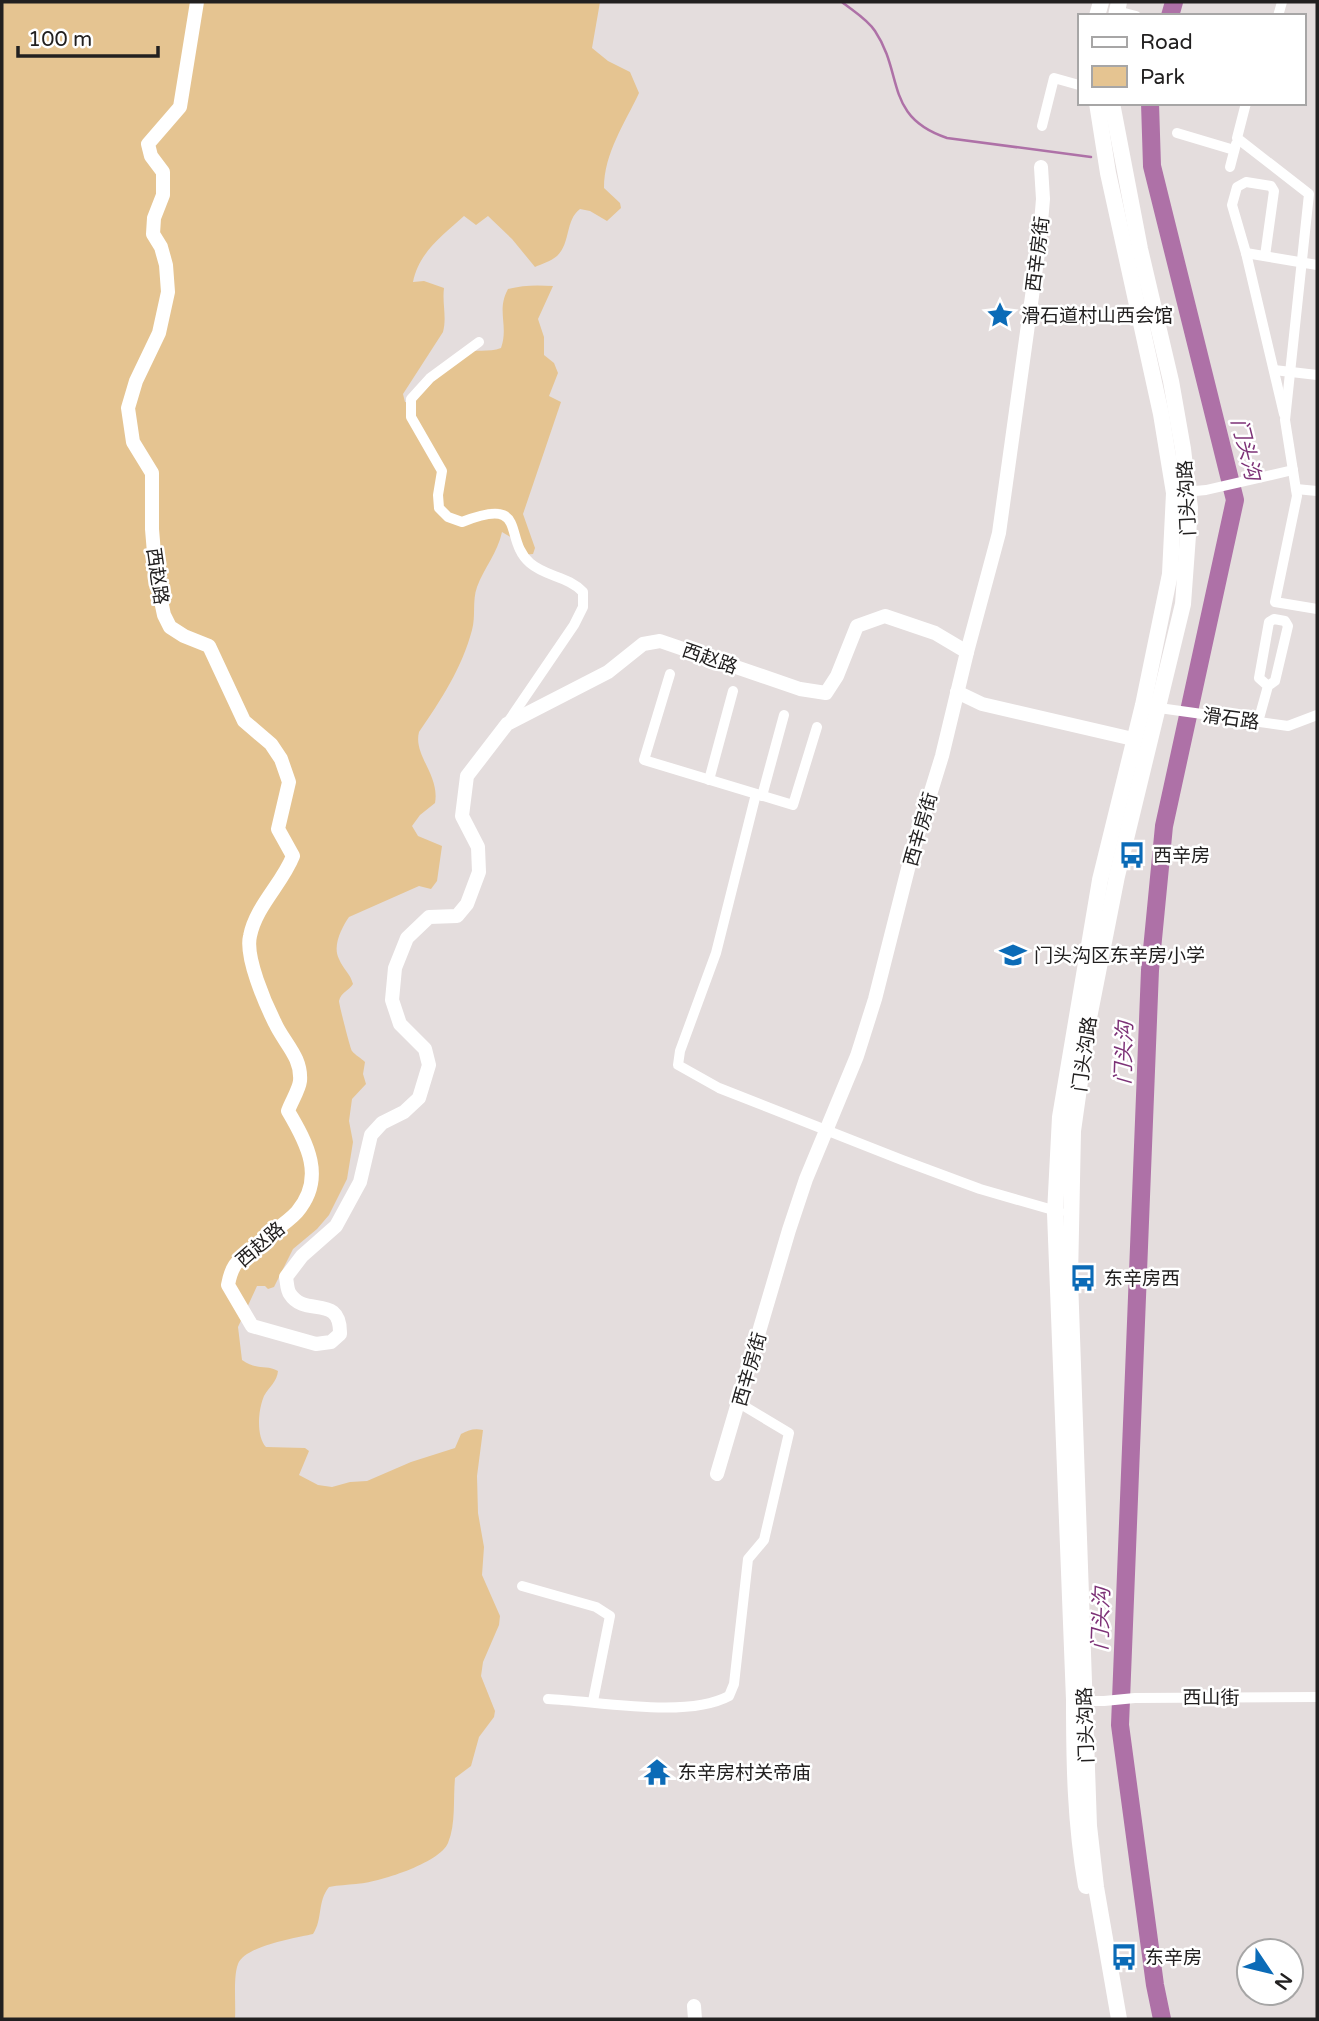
<svg xmlns="http://www.w3.org/2000/svg" width="1319" height="2021" viewBox="0 0 1319 2021" font-family="'Varela Round','Noto Sans SC',sans-serif">
<style>
.green{fill:#e5c491}
.lines{fill:none;stroke-linecap:round;stroke-linejoin:round}
.stream{stroke:#ae71a7;stroke-width:2.5}
.river{stroke:#ae71a7;stroke-width:18}
.minor{stroke:#fff;stroke-width:10}
.tertiary{stroke:#fff;stroke-width:14}
.secondary{stroke:#fff;stroke-width:16}
.labels{text-anchor:middle;stroke-width:5;stroke-linejoin:round;paint-order:stroke}
.street-label{font-size:19px;fill:#222020;stroke:#fff}
.poi-label{font-size:19px;fill:#222020;stroke:#fff;text-anchor:start}
.water-label{font-size:21px;font-style:italic;fill:#7d3277;stroke:#fff}
</style>
<rect width="100%" height="100%" fill="#e4dddd"/>
<path class="green" d="M2,2H600L592,48L608,61L630,72L639,93C625,123 604,153 604,188L620,203L621,208L607,221L590,211L580,209C565,220 571,243 557,256C551,261 542,264 535,267L512,239L488,216L476,225L464,216C443,235 419,252 413,282L424,281L444,288C442,303 447,317 443,332L403,394L405,402L411,403C430,390 442,365 463,354C474,348 489,353 501,348C509,325 496,311 508,289C523,285 537,285 553,286L538,319L544,337V355L554,363L558,373L549,396L561,402L523,514L535,548L533,554L520,555L514,548L512,538L502,532C498,552 484,568 477,587C472,601 476,616 472,630C462,668 441,700 419,732C413,755 440,775 435,803L420,815L412,826L418,836L442,846L437,881L431,889L419,886L349,917C342,927 332,946 339,959C343,969 350,973 353,984C349,991 341,992 339,1001C339,1004 350,1048 352,1051C355,1055 361,1058 365,1062L363,1074L366,1084L352,1099L349,1121L353,1142L347,1179L329,1215L317,1229L293,1249L274,1287L268,1289L265,1286H257L238,1327L242,1360C258,1371 266,1364 278,1371C277,1382 269,1387 264,1396C258,1410 256,1436 266,1447L305,1448L309,1451L299,1475L318,1485L332,1487L350,1482L367,1481L411,1462L455,1448L461,1434C469,1430 474,1428 483,1430L477,1476L478,1513L484,1547L482,1575L500,1616L499,1625L483,1662L481,1676L495,1711L494,1717L479,1737L471,1766L455,1778C453,1799 456,1824 448,1843C440,1863 377,1883 356,1884C347,1885 339,1885 329,1887C317,1902 323,1919 313,1934C295,1938 245,1946 238,1964C233,1977 236,2004 235,2019H2Z"/>
<g class="lines">
<path class="stream" d="M842,2C853,11 867,19 875,31C904,74 884,117 947,138L1091,157"/>
<g class="river">
<polyline points="1170,16 1174,2"/>
<polyline points="1150,103 1152,166 1235,500 1164,826 1150,970 1120,1725 1155,1985 1162,2019"/>
</g>
<g class="minor">
<polyline points="1117,11 1136,16"/>
<polyline points="1278,16 1282,2"/>
<polyline points="1246,103 1237,138 1309,194 1285,420 1297,496 1275,602 1317,609"/>
<polyline points="1042,126 1054,78 1079,85"/>
<polyline points="1177,133 1234,150"/>
<polyline points="1230,167 1236,144"/>
<polyline points="1246,253 1232,205 1237,187 1246,182 1271,186 1274,191 1265,256"/>
<path d="M479,342L430,378L411,399V417L442,471L438,495L439,508L448,517L462,522C530,495 502,539 530,563C546,577 568,576 583,592V607L574,625L508,722"/>
<polyline points="1274,370 1317,375"/>
<polyline points="1284,414 1246,253 1317,265"/>
<polyline points="1296,489 1317,491"/>
<polyline points="1184,492 1206,490 1293,470"/>
<polyline points="670,674 644,760 793,805 817,727"/>
<polyline points="1152,707 1288,726 1317,715"/>
<polyline points="1258,722 1268,686 1275,681 1288,626 1285,621 1274,619 1269,622 1259,678 1268,686"/>
<polyline points="709,780 733,691"/>
<polyline points="756,794 716,953 680,1051 678,1065 719,1088 902,1160 980,1189 1060,1212"/>
<polyline points="762,796 784,715"/>
<polyline points="522,1586 596,1607 610,1616 593,1701"/>
<path d="M548,1699C597,1701 686,1719 729,1696L734,1684L748,1559L764,1540L789,1433L739,1403"/>
<polyline points="1079,1701 1104,1701 1135,1698 1317,1697"/>
</g>
<g class="tertiary">
<path d="M197,2L180,107L148,144L151,156L163,172V195L154,218L153,234L161,247L166,265L168,292L159,333L136,381L128,408L133,442L152,473V529L156,577L164,615L170,627L184,636L209,646L244,721L271,744L281,759L289,782L278,829L293,856C282,884 256,906 250,936C245,957 265,1003 275,1023C284,1043 302,1057 300,1081C299,1090 291,1102 288,1111C307,1143 326,1178 297,1212C285,1225 268,1234 255,1246C238,1261 232,1263 228,1285L252,1326L316,1344L331,1342L340,1334C341,1293 305,1318 290,1294C287,1290 287,1282 286,1277L302,1256L336,1226L360,1182L371,1135L382,1123L404,1112L419,1098L429,1065L425,1049L400,1024L392,1000L395,968L407,938L429,917L457,916L467,904L479,872L478,847L462,816L467,776L507,724L608,672L643,644L660,641L800,689L826,693L837,676L857,626L885,616L935,633L967,652"/>
<polyline points="957,692 982,704 1133,739"/>
<polyline points="717,1474 789,1230 806,1179 857,1056 875,999 912,853 942,756 967,652 999,533 1039,246 1043,199 1041,167"/>
<polyline points="694,2006 695,2019"/>
</g>
<g class="secondary">
<polyline points="1097,16 1101,2"/>
<polyline points="1116,16 1119,2"/>
<polyline points="1112,103 1140,249 1171,381 1183,449 1190,508 1183,604 1117,876 1089,1018 1073,1131 1070,1279 1089,1826 1096,1887 1119,2019"/>
<path d="M1086,1886C1075,1822 1074,1764 1074,1700L1055,1213L1060,1117L1100,880L1143,705L1170,574L1174,493L1161,414L1108,173L1097,103"/>
</g>
</g>
<defs>
<symbol id="sight-bare" viewBox="-9 -9 18 18"><path d="M0-6L1.8-2.2L6-1.7L2.9 1.2L3.7 5.4L0 3.3L-3.7 5.4L-2.9 1.2L-6-1.7L-1.8-2.2Z" fill="#0b6bb7" stroke="#fff" stroke-width="2.5" paint-order="stroke"/></symbol>
<symbol id="bus-bare" viewBox="-9 -9 18 18"><path d="M-5-6H5V4H4V6H2V4H-2V6H-4V4H-5ZM-3.5-4V0h7V-4ZM-3.5 1.2v1.5H-2V1.2ZM2 1.2v1.5H3.5V1.2Z" fill="#0b6bb7" stroke="#fff" stroke-width="2.5" paint-order="stroke"/></symbol>
<symbol id="school-bare" viewBox="-9 -9 18 18"><path d="M0-5L7-2L0 1L-7-2ZM-4 1L0 2.5L4 1V4Q0 6-4 4Z" fill="#0b6bb7" stroke="#fff" stroke-width="2.5" paint-order="stroke"/></symbol>
<symbol id="temple-bare" viewBox="-9 -9 18 18"><path d="M0-6L5-2H3V0L6.5 2.5H4V6H1.5V3h-3V6H-4V2.5H-6.5L-3 0V-2H-5Z" fill="#0b6bb7" stroke="#fff" stroke-width="2.5" paint-order="stroke"/></symbol>
</defs>
<g fill-rule="evenodd">
<use href="#sight-bare" x="981" y="296" width="38" height="38"/>
<use href="#bus-bare" x="1113" y="836" width="38" height="38"/>
<use href="#school-bare" x="994" y="936" width="38" height="38"/>
<use href="#bus-bare" x="1064" y="1259" width="38" height="38"/>
<use href="#temple-bare" x="638" y="1753" width="38" height="38"/>
<use href="#bus-bare" x="1105" y="1938" width="38" height="38"/>
</g>
<g class="labels">
<g class="street-label">
<text transform="translate(1037 254) rotate(-83)" y="7">西辛房街</text>
<text transform="translate(1186 498) rotate(-93)" y="7">门头沟路</text>
<text transform="translate(158 576) rotate(82)" y="7">西赵路</text>
<text transform="translate(710 658) rotate(19)" y="7">西赵路</text>
<text transform="translate(1231 718) rotate(8)" y="7">滑石路</text>
<text transform="translate(920 829) rotate(-74)" y="7">西辛房街</text>
<text transform="translate(1084 1054) rotate(-82)" y="7">门头沟路</text>
<text transform="translate(260 1244) rotate(-41)" y="7">西赵路</text>
<text transform="translate(749 1369) rotate(-74)" y="7">西辛房街</text>
<text x="1211" y="1704">西山街</text>
<text transform="translate(1085 1725) rotate(-92)" y="7">门头沟路</text>
</g>
<g class="poi-label">
<text x="1021" y="322">滑石道村山西会馆</text>
<text x="1153" y="862">西辛房</text>
<text x="1034" y="962">门头沟区东辛房小学</text>
<text x="1104" y="1285">东辛房西</text>
<text x="678" y="1779">东辛房村关帝庙</text>
<text x="1145" y="1964">东辛房</text>
</g>
<g class="water-label">
<text transform="translate(1246 449) rotate(76)" y="7">门头沟</text>
<text transform="translate(1124 1053) rotate(-88)" y="7">门头沟</text>
<text transform="translate(1101 1619) rotate(-88)" y="7">门头沟</text>
</g>
</g>
<rect width="1319" height="2021" fill="none" stroke="#222020" stroke-width="7"/>
<rect x="1078" y="14" width="228" height="91" fill="#ffffff" stroke="#a7a6a6" stroke-width="2"/>
<rect x="1092" y="37" width="35" height="10" fill="#ffffff" stroke="#a7a6a6" stroke-width="2"/>
<text x="1140" y="49" font-size="21" fill="#222020">Road</text>
<rect x="1092" y="66" width="35" height="21" fill="#e5c491" stroke="#a7a6a6" stroke-width="2"/>
<text x="1140" y="84" font-size="21" fill="#222020">Park</text>
<g transform="translate(1270 1972) rotate(125)"><circle r="33" fill="#ffffff" stroke="#a7a6a6" stroke-width="2"/>
<path d="M0-5L12 26L0 18L-12 26Z" fill="#0b6bb7"/>
<text y="-10" font-size="19" font-weight="bold" text-anchor="middle" fill="#222020">N</text>
</g>
<path d="M18 46v10h140v-10" fill="none" stroke="#222020" stroke-width="3.5"/>
<text x="28" y="46" font-size="21" fill="#222020" stroke="#ffffff" stroke-width="5" paint-order="stroke">100 m</text>
</svg>
